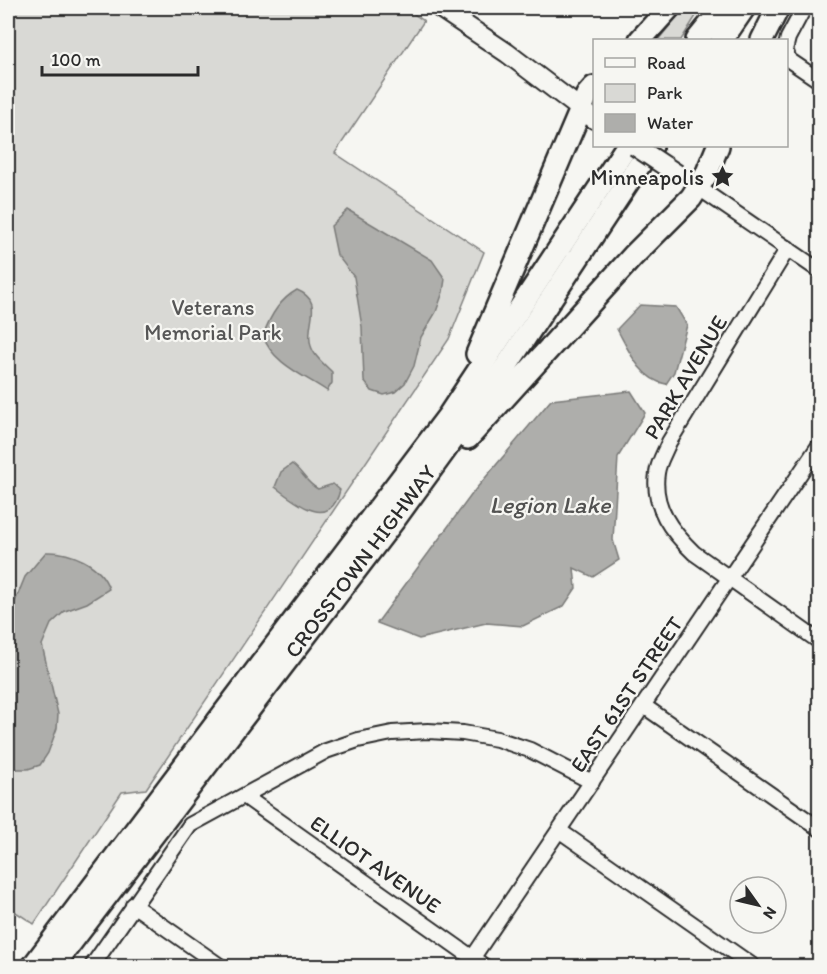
<svg xmlns="http://www.w3.org/2000/svg" width="827" height="974" viewBox="0 0 827 974" font-family="Itim,sans-serif">
<style>
.green{fill:#d9d9d5;stroke:#828280;stroke-width:1.5}
.water{fill:#aeaeab;stroke:#7a7a78;stroke-width:1.5}
.lines{fill:none;stroke-linecap:round;stroke-linejoin:round}
.minor-casing{stroke:#2b2b2b;stroke-width:18}
.major-casing{stroke:#2b2b2b;stroke-width:22}
.highway-casing{stroke:#2b2b2b;stroke-width:26}
.minor{stroke:#f6f6f2;stroke-width:14}
.major{stroke:#f6f6f2;stroke-width:18}
.highway{stroke:#f6f6f2;stroke-width:21}
.major-bridge-casing{stroke:#2b2b2b;stroke-width:22;stroke-linecap:butt}
.major-bridge{stroke:#f6f6f2;stroke-width:18}
.labels{text-anchor:middle;stroke-width:4.5;stroke-linejoin:round;paint-order:stroke}
.poi-label{font-size:22px;fill:#2b2b2b;stroke:#f6f6f2;text-anchor:end}
.park-label{font-size:22px;fill:#565656;stroke:#f6f6f2}
.street-label{font-size:22px;fill:#2b2b2b;stroke:#f6f6f2}
.water-label{font-size:24px;font-style:italic;fill:#525251;stroke:#f6f6f2}
</style>
<rect width="100%" height="100%" fill="#f6f6f2"/>
<filter id="ink" filterUnits="userSpaceOnUse"><feTurbulence type="fractalNoise" baseFrequency=".0167" numOctaves="2"/><feDisplacementMap in="SourceGraphic" scale="12" xChannelSelector="R" yChannelSelector="G"/><feConvolveMatrix kernelMatrix="1 2 1 2 8 2 1 2 1" color-interpolation-filters="sRGB"/></filter>
<g filter="url(#ink)">
<g class="green">
<polygon points="8,8 405,8 424,21 335,153 484,252 449,339 146,789 122,792 34,924 8,907"/>
<polygon points="684,8 701,8 681,40 658,40"/>
</g>
<g class="water">
<polygon points="348,210 432,260 445,279 443,292 436,312 421,337 414,366 405,383 395,392 384,395 372,391 364,381 362,327 354,277 337,255 331,226"/>
<path d="M297,290C324,301 307,320 310,341C311,354 323,363 332,372V383L327,391C305,376 272,363 263,336C269,318 279,300 297,290Z"/>
<path d="M640,305L676,307L687,325L674,372L666,384C640,380 628,349 617,329Z"/>
<polygon points="631,391 645,413 618,457 613,540 619,560 593,577 574,568 576,588 564,606 523,626 486,623 419,639 377,623 475,490 551,400"/>
<path d="M292,464C303,472 306,483 318,489L333,484L340,490C330,532 295,502 275,487L281,472Z"/>
<path d="M46,552C70,551 101,564 109,589L87,603L65,611L51,624L42,645L58,714L57,728L48,753L40,765L28,769H17L8,763V619L25,577Z"/>
</g>
<g class="lines">
<defs>
<g id="minor">
<polyline points="786,46 788,38 804,8"/>
<polyline points="786,52 789,60 820,81"/>
<polyline points="699,188 820,271"/>
<path d="M788,248L669,442C665,452 658,463 657,473C652,507 672,532 694,553L820,642"/>
<polyline points="644,706 820,829"/>
<polyline points="244,796 484,966"/>
<polyline points="560,831 753,966"/>
<polyline points="133,905 220,966"/>
<polyline points="92,966 190,825 326,751 358,740 392,733 428,731 463,733 497,739 530,750 592,782"/>
<polyline points="467,966 820,444"/>
</g>
<polyline id="major" points="440,8 507,53 594,119"/>
<g id="highway">
<polyline points="640,40 669,8"/>
<polyline points="697,40 723,8"/>
<polyline points="722,40 744,8"/>
<polyline points="762,40 778,8"/>
<polyline points="477,354 587,95 594,87"/>
<polyline points="468,438 633,256 691,198 706,175 718,146"/>
<polyline points="33,966 449,415 627,146"/>
<polyline points="53,966 397,516 507,365 652,146"/>
</g>
</defs>
<use href="#minor" class="minor-casing"/>
<use href="#major" class="major-casing"/>
<use href="#highway" class="highway-casing"/>
<use href="#minor" class="minor"/>
<use href="#major" class="major"/>
<use href="#highway" class="highway"/>
<defs>
<polyline id="major-bridge" points="635,146 677,174"/>
</defs>
<use href="#major-bridge" class="major-bridge-casing"/>
<use href="#major-bridge" class="major-bridge"/>
</g>
</g>
<defs>
<symbol id="sight-bare" viewBox="-9 -9 18 18"><path d="M0-6L1.8-2.2L6-1.7L2.9 1.2L3.7 5.4L0 3.3L-3.7 5.4L-2.9 1.2L-6-1.7L-1.8-2.2Z" fill="#2b2b2b" stroke="#f6f6f2" stroke-width="2.5" paint-order="stroke"/></symbol>
</defs>
<g fill-rule="evenodd">
<use href="#sight-bare" x="706" y="160" width="33" height="33"/>
</g>
<g class="labels">
<g class="poi-label">
<text x="704" y="185">Minneapolis</text>
</g>
<g class="park-label">
<text x="213" y="315">Veterans<tspan x="213" dy="25">Memorial Park</tspan></text>
</g>
<g class="street-label">
<text transform="translate(685 377) rotate(-59)" y="8">PARK AVENUE</text>
<text transform="translate(360 561) rotate(-53)" y="8">CROSSTOWN HIGHWAY</text>
<text transform="translate(626 694) rotate(-56)" y="8">EAST 61ST STREET</text>
<text transform="translate(376 864) rotate(35)" y="8">ELLIOT AVENUE</text>
</g>
<g class="water-label">
<text x="550" y="513">Legion Lake</text>
</g>
</g>
<rect width="827" height="974" fill="none" stroke="#f6f6f2" stroke-width="30"/>
<rect x="15" y="15" width="797" height="944" fill="none" stroke="#2b2b2b" stroke-width="2" filter="url(#ink)"/>
<rect x="593" y="39" width="195" height="108" fill="#f6f6f2" stroke="#a5a5a2" stroke-width="1.5"/>
<rect x="605" y="58" width="30" height="9" fill="#f6f6f2" stroke="#a5a5a2" stroke-width="1.5"/>
<text x="647" y="69" font-size="18" fill="#2b2b2b">Road</text>
<rect x="605" y="84" width="30" height="18" fill="#d9d9d5" stroke="#a5a5a2" stroke-width="1.5"/>
<text x="647" y="99" font-size="18" fill="#2b2b2b">Park</text>
<rect x="605" y="114" width="30" height="18" fill="#aeaeab" stroke="#a5a5a2" stroke-width="1.5"/>
<text x="647" y="129" font-size="18" fill="#2b2b2b">Water</text>
<g transform="translate(758 905) rotate(124)"><circle r="28" fill="#f6f6f2" stroke="#a5a5a2" stroke-width="1.5"/>
<path d="M0-4.5L10 22L0 15L-10 22Z" fill="#2b2b2b"/>
<text y="-9" font-size="16" font-weight="bold" text-anchor="middle" fill="#2b2b2b">N</text>
</g>
<path d="M42 66v9h156v-9" fill="none" stroke="#2b2b2b" stroke-width="3"/>
<text x="51" y="66" font-size="18" fill="#2b2b2b" stroke="#f6f6f2" stroke-width="4.5" paint-order="stroke">100 m</text>
</svg>
